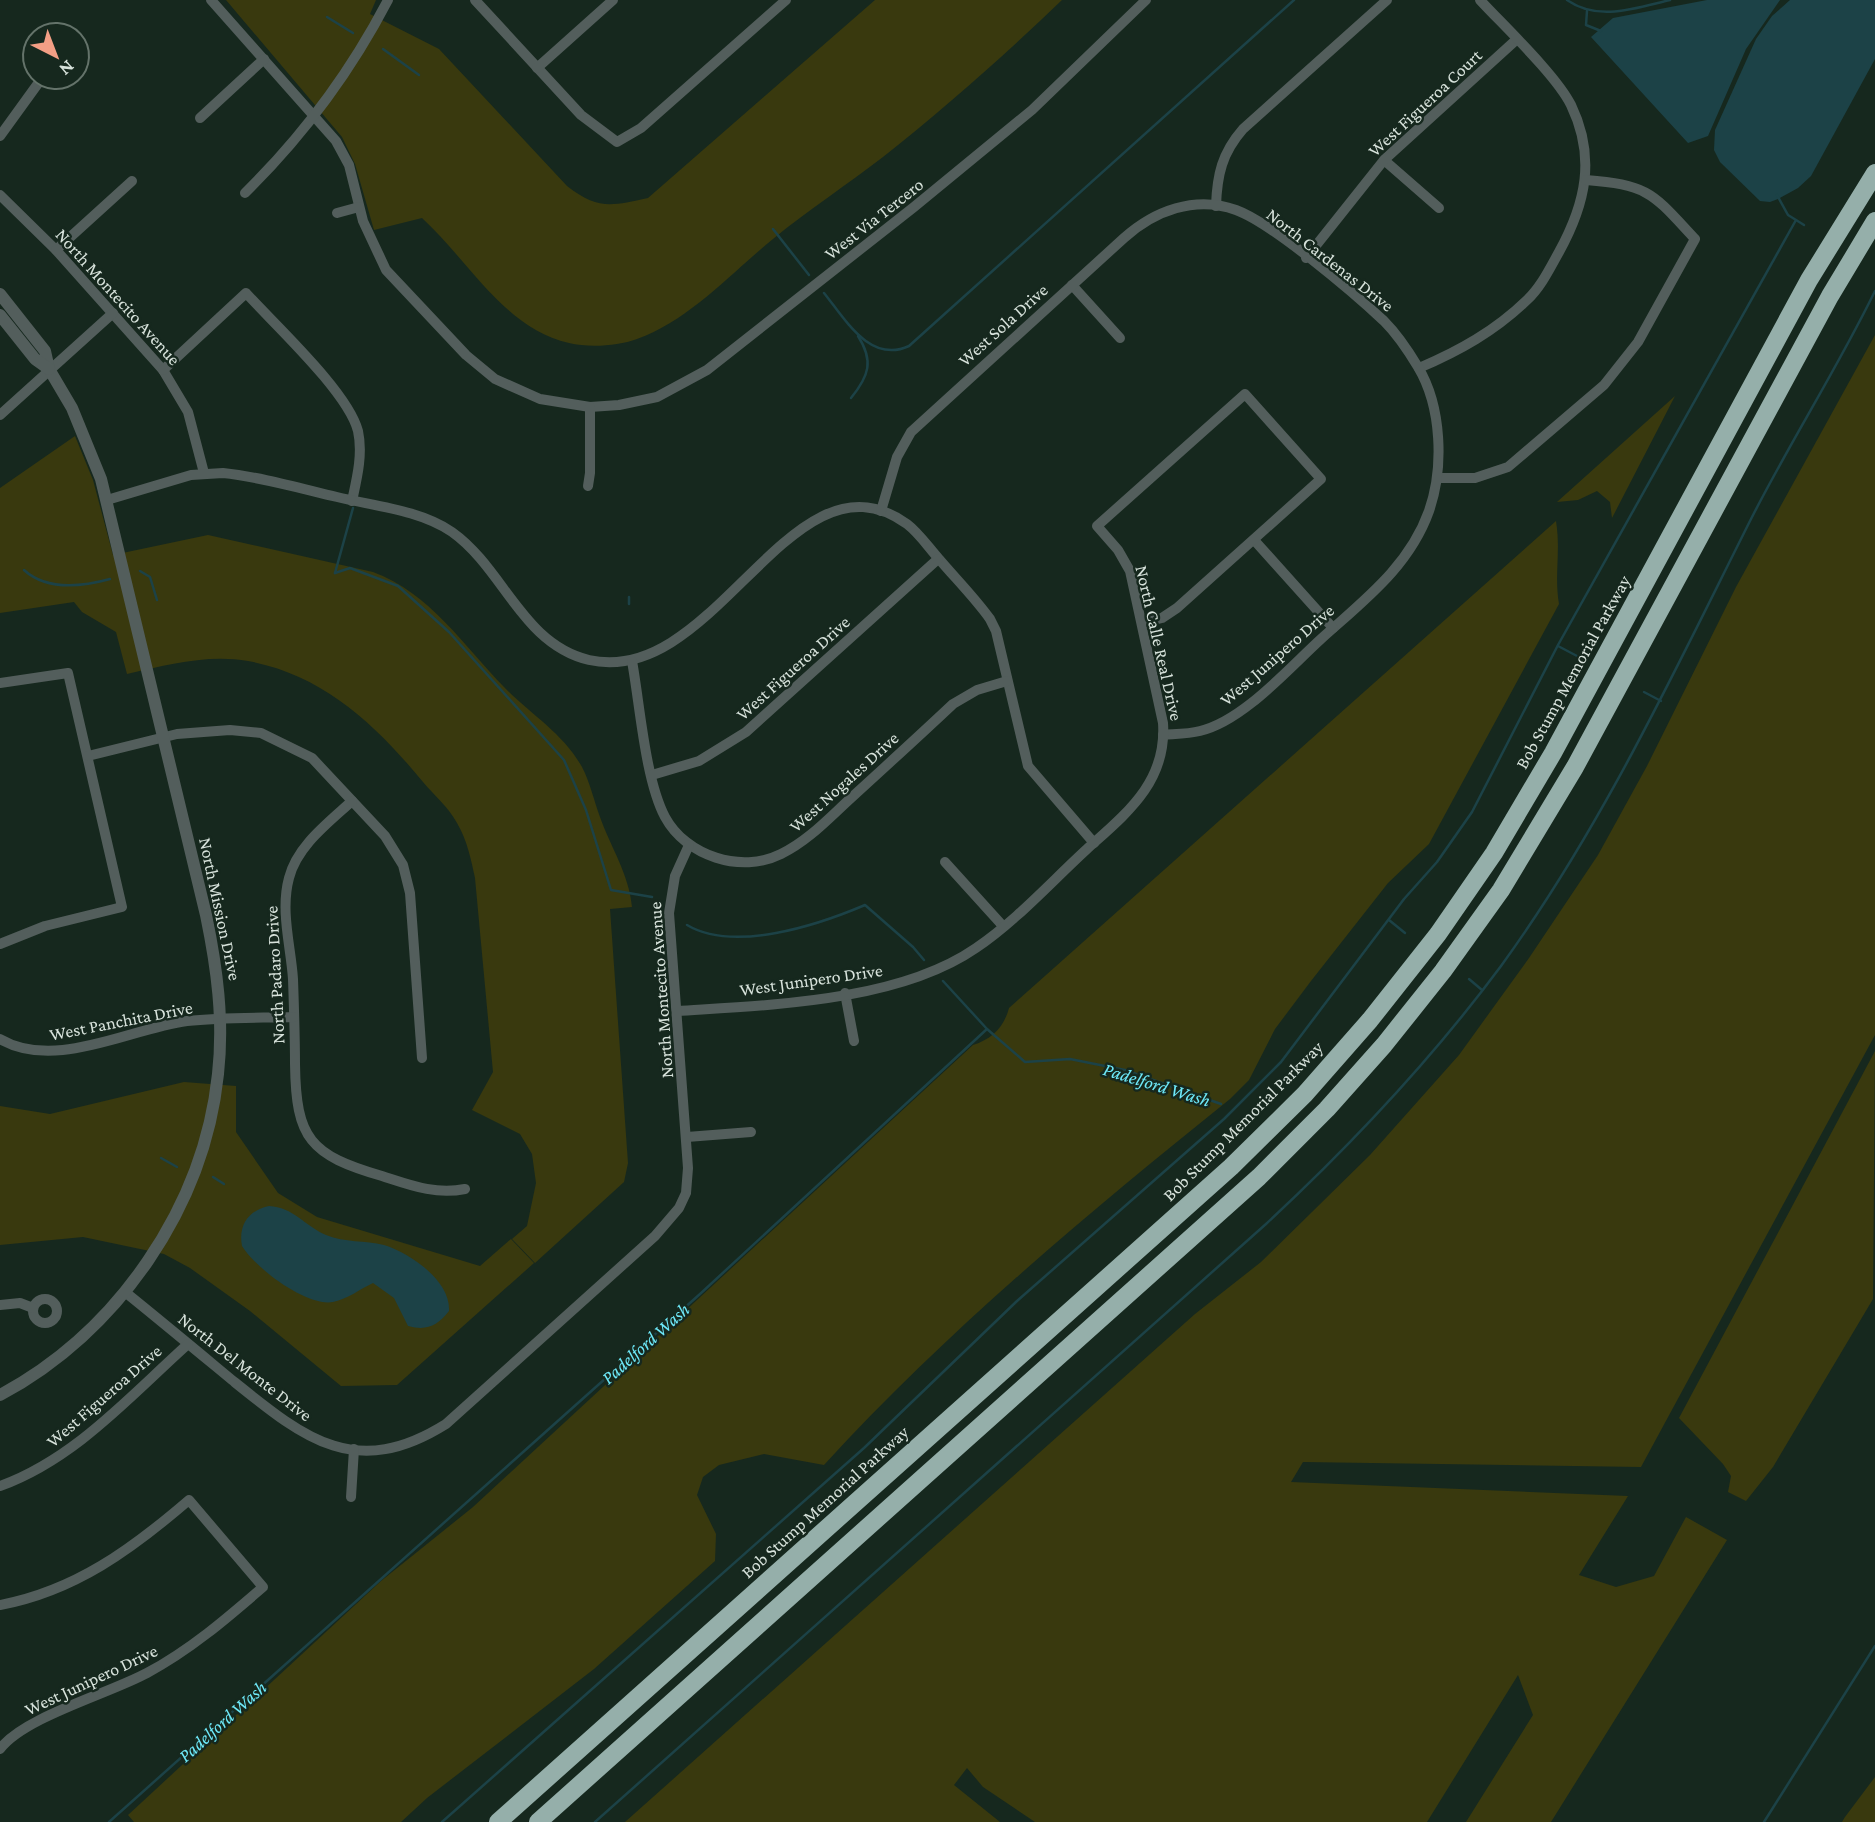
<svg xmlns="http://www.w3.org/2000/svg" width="1875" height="1822" viewBox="0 0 1875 1822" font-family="'Crimson Pro',serif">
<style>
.green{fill:#39390e}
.water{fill:#1c4247}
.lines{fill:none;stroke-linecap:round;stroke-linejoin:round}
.stream{stroke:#1c4247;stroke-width:2.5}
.minor{stroke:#535e5c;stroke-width:10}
.tertiary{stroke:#535e5c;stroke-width:12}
.motorway{stroke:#95afaa;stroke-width:18}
.labels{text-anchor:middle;stroke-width:5;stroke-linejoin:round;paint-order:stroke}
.street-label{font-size:18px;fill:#d8e3dc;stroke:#16281e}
.water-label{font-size:19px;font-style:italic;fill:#6ee9f9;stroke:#16281e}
</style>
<rect width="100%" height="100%" fill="#16281e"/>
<g class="green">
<path d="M226,0H376L370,14L439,49L567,186C598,210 611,206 648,198L875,0H1062C1005,55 945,108 883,157C847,185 808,210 773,239C731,273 690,320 637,339C618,346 589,348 569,343C504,328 469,261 422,218L374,230L355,164L342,137Z"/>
<polygon points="1875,335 1875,1035 1641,1467 1303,1462 1291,1482 1628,1496 1579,1575 1616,1587 1654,1576 1686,1517 1727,1540 1551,1822 1466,1822 1533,1715 1518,1675 1427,1822 1035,1822 983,1787 967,1768 954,1785 1000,1822 625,1822 1195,1314 1261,1262 1370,1155 1459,1055 1529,958 1598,855 1647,766 1736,587"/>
<polygon points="1675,396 1612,518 1610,502 1597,491 1578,500 1557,502"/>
<path d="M75,436L93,480L113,555L208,535L373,572C430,593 463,645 504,687C530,714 563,733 582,767C590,782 594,801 600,817C611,848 629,874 632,907L610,909L628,1163L624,1182L535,1263L512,1239L527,1226L536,1183L532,1154L520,1134L472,1110L493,1072L475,878C471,859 467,840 457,823C449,808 434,795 423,782C376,725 324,675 248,661C207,654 167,665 127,674L116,632L82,612L74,602L0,613V488Z"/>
<path d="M1556,521C1561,552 1554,574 1559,604L1429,844L1388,883L1311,981L1275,1029L1249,1080L1230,1099C1088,1213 948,1330 824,1465L764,1454L719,1465L703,1477L697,1495L716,1534L715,1561L594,1669L427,1798L401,1822H134L128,1815L381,1581L473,1507L973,1045C992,1039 1004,1027 1009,1008Z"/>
<polygon points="1875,1051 1873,1299 1773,1467 1746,1501 1728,1492 1731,1476 1723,1464 1679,1418"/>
<polygon points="184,1082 236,1086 236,1132 278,1193 317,1217 480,1266 511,1239 534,1263 397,1385 341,1386 250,1311 190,1268 164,1254 83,1237 0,1245 0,1106 50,1114"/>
<polygon points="1875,1777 1875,1822 1842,1822 1845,1817"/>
</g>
<g class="water">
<polygon points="1707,0 1780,0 1746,49 1708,136 1688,143 1591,37 1613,18"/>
<polygon points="1790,0 1875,0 1875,59 1811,176 1798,188 1778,199 1770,202 1760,201 1720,162 1714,150 1715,130 1756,39 1772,16"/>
<path d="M269,1206C293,1207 305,1226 326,1235C345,1243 365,1240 384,1245C410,1253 451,1281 449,1311C437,1326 427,1331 408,1326L394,1298L373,1283C360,1289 348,1299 333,1302C307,1307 255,1268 242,1246C238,1225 249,1210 269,1206Z"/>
</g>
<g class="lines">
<g class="stream">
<path d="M1567,0C1598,22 1636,8 1670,0"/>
<polyline points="1587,11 1586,25 1601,31"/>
<polyline points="327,17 353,33"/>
<polyline points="383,49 419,75"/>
<polyline points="1777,195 1788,215 1804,225"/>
<polyline points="773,229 809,275"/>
<path d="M824,293C845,319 870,364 909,346L1294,0"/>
<path d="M851,398C869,376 874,361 858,336"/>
<path d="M24,570C47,591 81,587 110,579"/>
<polyline points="140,571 150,577 157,600"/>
<polyline points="335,573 350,568 398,586 449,632 564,760 586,810 611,890 652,897"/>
<polyline points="335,573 353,508"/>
<polyline points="629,604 629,597"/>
<polyline points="1558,646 1577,656"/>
<polyline points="1644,692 1661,701"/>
<polyline points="1389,920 1405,933"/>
<path d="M687,925C734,953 818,925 865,905L913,947L924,960"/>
<polyline points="1469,979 1482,990"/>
<polyline points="943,981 987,1029 1025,1062 1070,1059 1125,1070 1221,1104"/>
<polyline points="161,1158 177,1167"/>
<polyline points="213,1177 224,1184"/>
<polyline points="109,1822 700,1294 987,1029"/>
<polyline points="442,1822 864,1448 1017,1301 1224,1119 1281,1062 1404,899 1437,862 1472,812 1558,645 1796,220"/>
<path d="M595,1822L1266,1224C1351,1145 1432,1059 1501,966C1602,827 1674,672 1751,519C1790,442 1837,369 1875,291"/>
<polyline points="1764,1822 1875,1646"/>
</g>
<g class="minor">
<polyline points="211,0 336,141 349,165 363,221 386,270 466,355 495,379 540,399 590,407 619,405 657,397 707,370 914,207 1032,110 1146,0"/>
<polyline points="475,0 581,115 617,142 641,128 786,0"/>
<polyline points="537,68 613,0"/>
<polyline points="200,118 264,59"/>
<polyline points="0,136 42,78"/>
<polyline points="1384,160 1439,208"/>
<path d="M245,193C304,135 350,73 388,0"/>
<polyline points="0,195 56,250 163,370 188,412 204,473"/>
<path d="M1216,206C1217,175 1222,153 1243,129L1387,0"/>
<polyline points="337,213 359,207"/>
<polyline points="56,250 132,181"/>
<polyline points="1306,258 1384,160 1516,40"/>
<polyline points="1072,285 1120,338"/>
<path d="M1419,368C1459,351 1495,331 1527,300C1541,287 1550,268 1559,252C1586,203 1596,157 1571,105C1556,75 1504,26 1480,0"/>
<path d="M163,370L246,293C275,325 348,392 358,431C363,454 357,478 352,501"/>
<polyline points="0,415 113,313"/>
<path d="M1437,478H1475L1508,467L1604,385L1638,342L1695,239C1653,194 1650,185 1586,180"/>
<polyline points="588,486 590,473 590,407"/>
<path d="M107,500L191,475L223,473C261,477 299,488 337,497C374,506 420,510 452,532C504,569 522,644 589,660C716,689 792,441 907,524C919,533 929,548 939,559C956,579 975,598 990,619L996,631L1028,766L1094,843"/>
<path d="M881,511L897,457L911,432L1124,238C1154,211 1195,195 1236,210C1272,223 1354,293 1384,321C1396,333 1409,352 1418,367C1442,407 1444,468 1429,511C1409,567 1363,601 1321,639C1289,668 1243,721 1200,731C1188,734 1175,734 1163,735"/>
<polyline points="1254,540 1333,628"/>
<path d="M632,661C640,705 645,779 665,817C686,856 741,874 781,854C808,841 829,818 851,798C885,767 919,736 953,704L977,690L1007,681"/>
<polyline points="0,683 68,673 122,907 45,926 0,944"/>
<polyline points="88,756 177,734 230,730 261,733 312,758 385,836 403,865 410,893 422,1058"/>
<polyline points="652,775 699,761 746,732 938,559"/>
<path d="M352,801C328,823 297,846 289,878C280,911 291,947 293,979C294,1008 295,1036 295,1064C296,1139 310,1155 382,1176C410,1185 435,1195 465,1189"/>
<polyline points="945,862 1002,925"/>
<polyline points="845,993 854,1041"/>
<path d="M677,1011C769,1005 898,1002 976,948C1016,921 1051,882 1087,849C1127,813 1167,782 1163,723L1130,571L1118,550L1097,526L1245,394L1321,479L1177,608L1162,618L1142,623"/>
<path d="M0,1039C55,1071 128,1029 187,1021C222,1017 258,1018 294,1017"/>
<polyline points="687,1137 751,1132"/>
<path d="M125,1292C161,1321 197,1351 232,1380C304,1438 355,1481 446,1424L655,1236L679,1208L686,1193L688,1168L669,913L675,876L689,845"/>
<circle cx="45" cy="1311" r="12"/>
<polyline points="0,1305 20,1303 33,1308"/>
<path d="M0,1486C75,1459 130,1396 188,1344"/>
<polyline points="351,1497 354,1449"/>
<path d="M0,1605C75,1591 132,1549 189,1500L263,1587C226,1619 190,1650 147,1673C108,1694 24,1717 0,1749"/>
</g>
<g class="tertiary">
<path d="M0,294L45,351L49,369L72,408L101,479L206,915C217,968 224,1020 218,1074C204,1207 118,1332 0,1395"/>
<polyline points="0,315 35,359 49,369"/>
</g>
<g class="motorway">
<polyline points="498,1822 1231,1167 1305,1094 1370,1020 1438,934 1494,853 1553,753 1809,280 1875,173"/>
<polyline points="538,1822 1259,1177 1327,1109 1384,1045 1443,971 1501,890 1575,767 1830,296 1875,221"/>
</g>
</g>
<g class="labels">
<g class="street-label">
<text transform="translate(1425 103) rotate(-43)" y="6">West Figueroa Court</text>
<text transform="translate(874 219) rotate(-38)" y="6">West Via Tercero</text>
<text transform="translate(1330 260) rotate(38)" y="6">North Cardenas Drive</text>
<text transform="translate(118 297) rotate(48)" y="6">North Montecito Avenue</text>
<text transform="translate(1003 325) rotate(-42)" y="6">West Sola Drive</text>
<text transform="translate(1159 643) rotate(77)" y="6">North Calle Real Drive</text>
<text transform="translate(1277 655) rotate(-41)" y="6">West Junipero Drive</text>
<text transform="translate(793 668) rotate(-42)" y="6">West Figueroa Drive</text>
<text transform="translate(1573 672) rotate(-61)" y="6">Bob Stump Memorial Parkway</text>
<text transform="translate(844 782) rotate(-42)" y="6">West Nogales Drive</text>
<text transform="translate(220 909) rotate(78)" y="6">North Mission Drive</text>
<text transform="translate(275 975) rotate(-93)" y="6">North Padaro Drive</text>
<text transform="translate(811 980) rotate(-8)" y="6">West Junipero Drive</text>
<text transform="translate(661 990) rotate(-94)" y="6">North Montecito Avenue</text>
<text transform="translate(121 1021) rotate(-11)" y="6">West Panchita Drive</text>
<text transform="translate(1243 1121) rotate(-45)" y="6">Bob Stump Memorial Parkway</text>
<text transform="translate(245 1367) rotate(38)" y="6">North Del Monte Drive</text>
<text transform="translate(104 1396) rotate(-41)" y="6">West Figueroa Drive</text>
<text transform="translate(825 1502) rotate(-42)" y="6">Bob Stump Memorial Parkway</text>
<text transform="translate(91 1680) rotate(-25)" y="6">West Junipero Drive</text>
</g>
<g class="water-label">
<text transform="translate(1157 1084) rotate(17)" y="7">Padelford Wash</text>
<text transform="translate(645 1343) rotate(-42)" y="7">Padelford Wash</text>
<text transform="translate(222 1721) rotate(-42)" y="7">Padelford Wash</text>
</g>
</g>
<g transform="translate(56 56) rotate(138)"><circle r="33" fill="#16281e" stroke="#64736a" stroke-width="2"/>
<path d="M0-5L12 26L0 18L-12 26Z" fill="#f39f85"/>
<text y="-10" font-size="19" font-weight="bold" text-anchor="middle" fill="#d8e3dc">N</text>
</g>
</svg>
